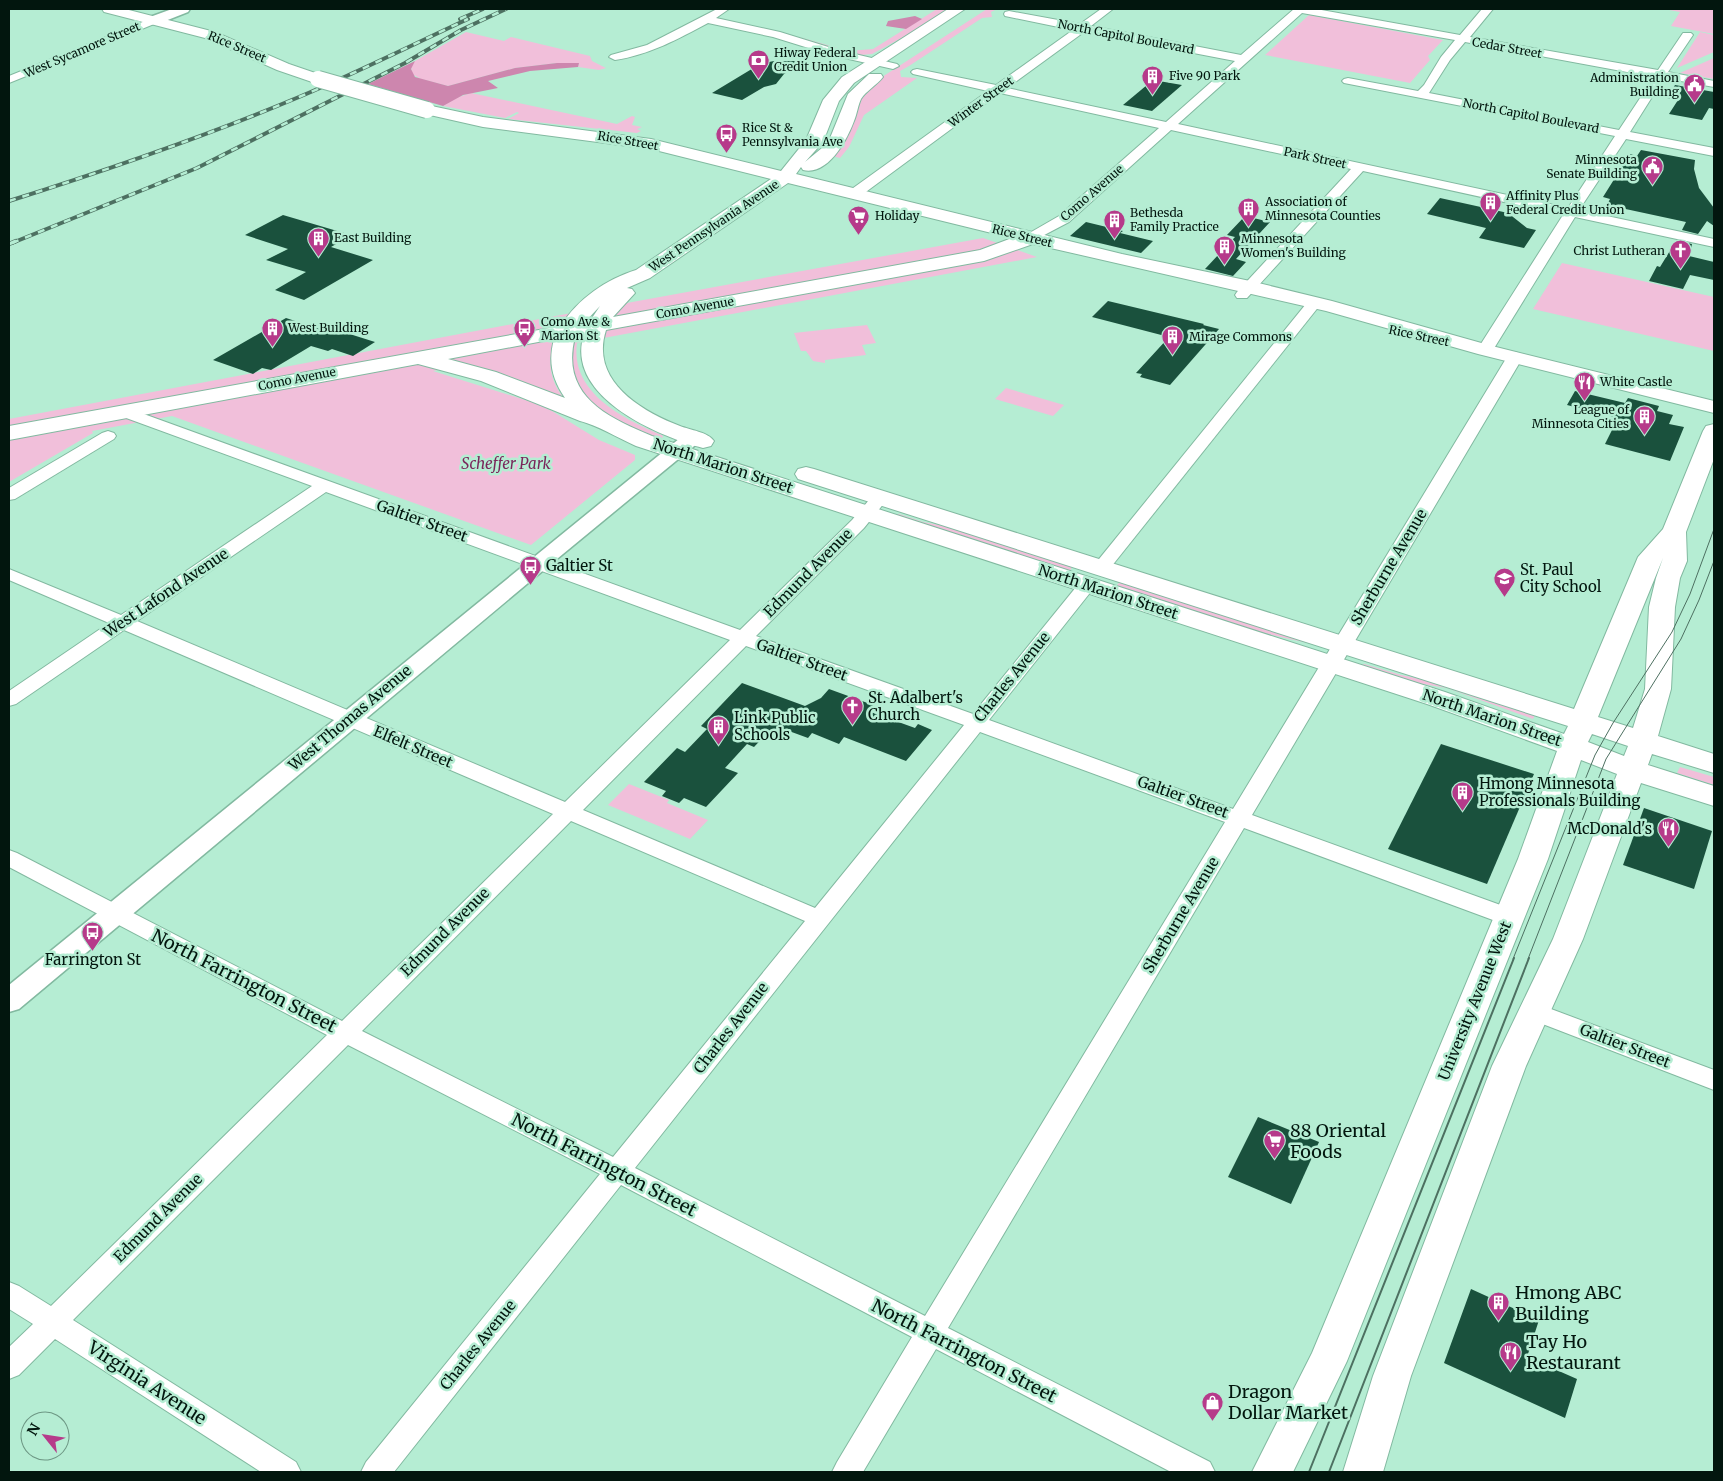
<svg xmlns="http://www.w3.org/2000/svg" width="1723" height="1481" viewBox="0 0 1723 1481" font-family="Merriweather,serif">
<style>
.green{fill:#f1bfda}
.forest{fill:#cd86ae}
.building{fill:#1a513d}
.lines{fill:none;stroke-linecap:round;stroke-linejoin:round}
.minor-casing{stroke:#82b9a0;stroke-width:2}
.tertiary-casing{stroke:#82b9a0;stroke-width:3}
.secondary-casing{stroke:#82b9a0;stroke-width:2}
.minor{fill:#fff;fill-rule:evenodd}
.tertiary{fill:#fff;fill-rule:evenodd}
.secondary{fill:#fff;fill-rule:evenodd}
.tram-far1{stroke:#4d7061;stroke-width:1}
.tram{stroke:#4d7061;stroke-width:2}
.rail-far1-casing{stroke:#4d7061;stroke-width:4}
.rail-casing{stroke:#4d7061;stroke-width:4.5}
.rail-far1{stroke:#b5edd3;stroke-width:2.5;stroke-dasharray:7;stroke-linecap:butt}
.rail{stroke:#b5edd3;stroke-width:3;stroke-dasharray:9;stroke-linecap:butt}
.secondary-bridge-casing{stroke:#82b9a0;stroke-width:18;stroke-linecap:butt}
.secondary-bridge{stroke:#fff;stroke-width:16}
.labels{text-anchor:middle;stroke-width:5;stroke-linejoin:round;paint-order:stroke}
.far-street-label{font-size:12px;fill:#02160e;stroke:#b5edd3}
.far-poi-label{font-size:12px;fill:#02160e;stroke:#b5edd3;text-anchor:start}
.park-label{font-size:15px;font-style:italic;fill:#7a265b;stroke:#b5edd3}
.street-label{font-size:15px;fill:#02160e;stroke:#b5edd3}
.poi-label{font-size:15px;fill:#02160e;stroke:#b5edd3;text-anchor:start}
.near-street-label{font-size:18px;fill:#02160e;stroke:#b5edd3}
.near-poi-label{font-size:18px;fill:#02160e;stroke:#b5edd3;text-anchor:start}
</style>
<rect width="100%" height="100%" fill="#b5edd3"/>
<g class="green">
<polygon points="937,9 951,9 918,29 872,54 861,55 836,50 799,37 848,51 873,49"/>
<polygon points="987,9 997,9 991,12 992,17 982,18 909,66 900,71 901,77 917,78 864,115 849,147 840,158 832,156 858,101 879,79"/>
<polygon points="1664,9 1714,9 1714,34 1671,26 1680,12"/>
<polygon points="1309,15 1443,40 1428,56 1430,60 1410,83 1265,55"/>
<polygon points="466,32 504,41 511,37 590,56 592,61 606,68 599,70 578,67 579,64 557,63 515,68 448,86 421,79 412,74 411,65 415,61"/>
<polygon points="1700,32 1714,35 1714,52 1677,68"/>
<polygon points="1714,58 1714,79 1680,73"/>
<polygon points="471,93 617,124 632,116 635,117 632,125 642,127 637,129 641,131 637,133 508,119 519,113 517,112 505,118 443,106 456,98"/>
<path d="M983,238L1037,257L577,343C570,392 623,419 662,435L663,437L661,439L639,434L589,403L553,347C547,365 552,384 564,398L462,365L433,371L535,403L552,411L599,440L635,455V460L531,545L172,416L92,431L93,433L9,482V419L550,317Z"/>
<polygon points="1562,263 1714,297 1714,351 1533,309"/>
<polygon points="867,325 876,343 862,345 866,355 825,360 825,363 813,361 806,351 801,351 794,333"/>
<polygon points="1006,388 1064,405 1053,416 995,399"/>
<polygon points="899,514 923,522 960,529 1073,566 1068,573 895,515"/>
<polygon points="1120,582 1312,643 1312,644 1242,628 1116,586"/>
<polygon points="1364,664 1401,675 1442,683 1536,713 1533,719 1447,688 1411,682 1364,667 1362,665"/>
<polygon points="1680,767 1714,777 1714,785 1677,773"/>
<polygon points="629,784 669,800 667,803 708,820 690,839 608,805"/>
</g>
<g class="forest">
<polygon points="915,16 922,19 906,29 886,26 888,21"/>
<polygon points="415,61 411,69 415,77 448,86 515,68 557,63 579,63 578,67 530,71 488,81 498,88 463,95 443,106 368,84"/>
</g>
<g class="building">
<polygon points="774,61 806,61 784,74 776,84 764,87 742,100 712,93 760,64"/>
<polygon points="1153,80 1182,85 1152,111 1123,105"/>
<polygon points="1675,85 1714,92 1714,109 1709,108 1702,120 1669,114 1678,100 1667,98"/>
<polygon points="1641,150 1695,160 1694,169 1699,188 1714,208 1714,226 1707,221 1698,234 1682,230 1686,222 1607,205 1610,199 1603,197 1630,154 1637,156"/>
<polygon points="1440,198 1508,213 1527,228 1536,230 1524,248 1479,238 1486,228 1427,214"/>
<polygon points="283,215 344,233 339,236 343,237 340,239 343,240 331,247 373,260 304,300 275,290 306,272 266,260 288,249 245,235"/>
<polygon points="1245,216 1270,222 1236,259 1246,262 1233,276 1205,269 1235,237 1227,235"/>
<polygon points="1086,222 1123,231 1120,233 1153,241 1141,253 1070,236"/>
<polygon points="1676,241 1692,244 1689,256 1714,262 1714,280 1690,275 1683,289 1649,281 1657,266 1660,267"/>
<polygon points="1108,301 1204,324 1203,325 1219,329 1170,385 1140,377 1142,374 1136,373 1169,337 1092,317"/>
<polygon points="286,318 332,333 337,330 375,342 353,356 332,349 328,351 311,346 271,370 262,368 253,374 213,360"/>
<polygon points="1575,391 1625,403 1628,398 1659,406 1657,411 1673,415 1669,424 1684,427 1670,461 1605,444 1618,418 1567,405"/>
<polygon points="742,683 805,706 821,698 829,689 873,705 868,711 915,728 918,724 932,730 906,761 844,737 839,744 812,733 808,738 778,727 774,731 770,730 754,747 747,744 725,768 738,773 706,807 684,798 679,803 662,796 666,791 644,782 677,748 685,752 707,729 701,726"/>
<polygon points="1441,744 1534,774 1487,884 1388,849"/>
<polygon points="1644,808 1712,831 1694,889 1623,865"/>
<polygon points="1258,1117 1319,1142 1291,1204 1228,1177"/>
<polygon points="1471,1289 1539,1320 1527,1357 1577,1379 1565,1418 1444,1363"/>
</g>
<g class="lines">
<defs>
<g id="minor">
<path d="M717,9H729L716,18L780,32L838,50L897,64L899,66L893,69L831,55L773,37L708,23C678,39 649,55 615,60L609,57L611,55L647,45Z"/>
<path d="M1101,9H1113L1091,26L1241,55L1294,9H1316L1460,35L1482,9H1493L1470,37L1658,70L1683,33H1691L1693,35L1668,72L1714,81V87L1664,78L1630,132L1714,148V156L1626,139L1579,210L1714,239V247L1575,217L1493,350L1490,353H1480L1477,350L1563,215L1363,171L1247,298H1237L1235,295L1237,292L1351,169L1171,130L1069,222L1031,242L1026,241L1024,238L1026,235L1059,216L1159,128L1000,93L859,197H849L847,194L849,191L988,91L913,74L911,72L913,70L917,69L996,85L1073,30L1005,16L1004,14L1005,12L1009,11L1080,24ZM1302,13L1455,40L1441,57L1424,85L1418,91L1348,78L1344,79L1342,81L1344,83L1615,136L1568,208L1178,124ZM1084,32L1235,61L1166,122L1007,88ZM1465,42L1654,77L1619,130L1429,93L1450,60Z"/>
<polygon points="155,17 159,18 160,20 159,22 9,83 9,76"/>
<polygon points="1315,298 1320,299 1322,302 1320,305 1107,572 1101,573 1095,572 1092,568 1095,564 1310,299"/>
<path d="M1515,352L1520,354L1523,357L1252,815L1517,911L1520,917L1517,923L1509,925L1501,923L1244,828L948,1328L1210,1462L1215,1472H1171L936,1349L863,1472H832L837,1462L912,1337L621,1185L394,1472H361L366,1462L600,1174L348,1045L73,1320L296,1462L301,1472H261L55,1339L19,1375L9,1379V1347L33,1324L9,1309V1282L19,1286L51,1306L327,1035L9,867V850L17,853L342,1021L553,814L124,630L16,704L9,706V691L109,623L9,580V569L121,615L312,486L118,415L116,412L118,409H130L740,630L852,520L875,493H887L889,497L864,528L756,636L973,714L1081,581L1087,580L1093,581L1096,585L1093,589L989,720L1233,809L1507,357L1510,354ZM326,492L730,640L565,802L137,621ZM746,646L964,725L815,908L583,810ZM980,732L1225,822L925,1316L635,1168ZM571,821L805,921L613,1157L362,1031Z"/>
<polygon points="108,431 114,433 116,436 114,439 15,499 9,500 9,488 102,433"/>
<polygon points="1535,1003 1714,1070 1714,1090 1527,1018 1523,1012 1527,1006"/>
</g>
<g id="tertiary">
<polygon points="172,9 190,9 188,12 160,23 150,23 148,20 150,17"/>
<polygon points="692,432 699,434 702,438 699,442 546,568 19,1009 9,1012 9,985 685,434"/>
</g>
<g id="secondary">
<polygon points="102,9 125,9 215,32 289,64 324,76 326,79 324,82 312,82 277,70 205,38 104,12"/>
<path d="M948,9H965L854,83L839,101L823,142L805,162L828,143L848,94L869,74H881L883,77C877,85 866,91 861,99C858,105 857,114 854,121C847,140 828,176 803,170L801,167L796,174L1122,254L1250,281L1332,301L1492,346L1714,401V413L1478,354L1326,311L1033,244L984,261L606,330C590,380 639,410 680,426C690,430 708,432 714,441L711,446L703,448C657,436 564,396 584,334L575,337C560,395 606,417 652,436L1445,692L1564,734L1568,726L798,479L795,474L798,469L806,467L814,469L1574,709L1638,557L1663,529L1703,431L1706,426L1714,424V459L1686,532L1687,561L1680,578L1675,607L1671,689L1658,736L1714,754V773L1652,754L1648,765L1714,786V806L1641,783L1583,939L1526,1066L1411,1376L1383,1472H1343L1373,1376L1492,1066L1553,939L1617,774L1581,760L1548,859L1347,1361L1293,1472H1252L1312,1353L1518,859L1557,751L1427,704L636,446C618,438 597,425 580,421L481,381L418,364L9,440V426L561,326C577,299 607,279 636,270L771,179L651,149L483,127L421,113L419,110L421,107L427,105L483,117L651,139L781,171L806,140L823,100L842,77ZM788,183L1012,238L980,250L613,317L635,293L632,289L627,288L650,278ZM600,306L590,321L585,322ZM554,339C548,362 552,379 565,398L496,372L448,359ZM1663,558L1656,578L1649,607L1645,689L1633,728L1598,717ZM1592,734L1628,746L1624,756L1588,742Z"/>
</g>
</defs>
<use href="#minor" class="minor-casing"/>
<use href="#tertiary" class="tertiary-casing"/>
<use href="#secondary" class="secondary-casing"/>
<use href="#minor" class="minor"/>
<use href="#tertiary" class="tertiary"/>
<use href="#secondary" class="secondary"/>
<g class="tram-far1">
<polyline points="1513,959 1595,755 1613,723 1672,632 1690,594 1714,529"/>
<polyline points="1528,959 1606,759 1681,639 1699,600 1714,561"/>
</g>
<g class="tram">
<polyline points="1309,1472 1514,958"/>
<polyline points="1329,1472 1529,958"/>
</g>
<defs>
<g id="rail-far1">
<polyline points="460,19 483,9"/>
<path d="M9,201C107,170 204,137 299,97C356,73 412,45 468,19"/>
<polyline points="12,243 197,168 405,63 461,30 506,9"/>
</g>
<polyline id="rail" points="9,244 16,241"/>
</defs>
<use href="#rail-far1" class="rail-far1-casing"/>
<use href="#rail" class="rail-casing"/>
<use href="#rail-far1" class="rail-far1"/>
<use href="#rail" class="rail"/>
<defs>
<polyline id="secondary-bridge" points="318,79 427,110"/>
</defs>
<use href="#secondary-bridge" class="secondary-bridge-casing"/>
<use href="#secondary-bridge" class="secondary-bridge"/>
</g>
<defs>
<symbol id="bank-pin" viewBox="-11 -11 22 30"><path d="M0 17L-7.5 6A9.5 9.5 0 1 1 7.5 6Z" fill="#b63a8a" stroke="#b5edd3"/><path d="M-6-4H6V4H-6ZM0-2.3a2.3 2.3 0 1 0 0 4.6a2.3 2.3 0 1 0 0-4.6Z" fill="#fff"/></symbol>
<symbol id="building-pin" viewBox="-11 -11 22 30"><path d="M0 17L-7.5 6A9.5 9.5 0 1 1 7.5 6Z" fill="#b63a8a" stroke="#b5edd3"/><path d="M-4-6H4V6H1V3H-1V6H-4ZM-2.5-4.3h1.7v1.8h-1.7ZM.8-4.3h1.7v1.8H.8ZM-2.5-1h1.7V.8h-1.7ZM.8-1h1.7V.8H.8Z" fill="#fff"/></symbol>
<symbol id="civic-pin" viewBox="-11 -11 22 30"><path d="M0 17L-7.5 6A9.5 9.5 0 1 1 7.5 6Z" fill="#b63a8a" stroke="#b5edd3"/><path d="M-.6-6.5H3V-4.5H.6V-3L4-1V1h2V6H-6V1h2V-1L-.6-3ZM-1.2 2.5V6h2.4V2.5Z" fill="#fff"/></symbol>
<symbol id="bus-pin" viewBox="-11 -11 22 30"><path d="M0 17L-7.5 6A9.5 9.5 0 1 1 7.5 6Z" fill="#b63a8a" stroke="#b5edd3"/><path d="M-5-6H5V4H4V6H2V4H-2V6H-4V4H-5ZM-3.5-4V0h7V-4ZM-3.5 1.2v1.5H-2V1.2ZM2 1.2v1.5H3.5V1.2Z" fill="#fff"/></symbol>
<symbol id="supermarket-pin" viewBox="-11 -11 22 30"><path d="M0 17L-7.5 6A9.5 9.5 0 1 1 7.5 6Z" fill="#b63a8a" stroke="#b5edd3"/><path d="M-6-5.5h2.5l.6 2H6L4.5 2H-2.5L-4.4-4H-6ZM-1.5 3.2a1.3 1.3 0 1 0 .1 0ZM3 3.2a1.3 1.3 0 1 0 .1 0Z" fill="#fff"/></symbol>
<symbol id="church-pin" viewBox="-11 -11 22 30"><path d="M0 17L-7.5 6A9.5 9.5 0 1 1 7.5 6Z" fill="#b63a8a" stroke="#b5edd3"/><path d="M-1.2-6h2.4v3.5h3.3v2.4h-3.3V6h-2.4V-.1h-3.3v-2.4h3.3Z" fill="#fff"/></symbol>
<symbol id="restaurant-pin" viewBox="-11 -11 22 30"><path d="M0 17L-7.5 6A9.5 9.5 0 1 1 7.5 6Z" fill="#b63a8a" stroke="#b5edd3"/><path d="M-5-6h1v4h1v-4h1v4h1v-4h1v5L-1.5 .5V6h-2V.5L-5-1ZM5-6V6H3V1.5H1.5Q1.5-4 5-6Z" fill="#fff"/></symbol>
<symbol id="school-pin" viewBox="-11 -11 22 30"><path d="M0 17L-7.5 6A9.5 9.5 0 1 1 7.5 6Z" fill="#b63a8a" stroke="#b5edd3"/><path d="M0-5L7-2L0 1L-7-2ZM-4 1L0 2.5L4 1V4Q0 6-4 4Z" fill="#fff"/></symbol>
<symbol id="shop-pin" viewBox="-11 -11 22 30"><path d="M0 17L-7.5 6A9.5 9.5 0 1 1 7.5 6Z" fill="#b63a8a" stroke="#b5edd3"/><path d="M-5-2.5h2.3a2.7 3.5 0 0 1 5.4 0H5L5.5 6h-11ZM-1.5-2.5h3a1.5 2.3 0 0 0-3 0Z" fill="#fff"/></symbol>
</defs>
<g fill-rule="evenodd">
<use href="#bank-pin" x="746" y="48" width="25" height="34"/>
<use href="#building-pin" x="1140" y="64" width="25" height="34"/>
<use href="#civic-pin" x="1682" y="72" width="25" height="34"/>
<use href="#bus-pin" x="714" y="122" width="25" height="34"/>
<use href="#civic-pin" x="1640" y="154" width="25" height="34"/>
<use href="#building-pin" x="1478" y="190" width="25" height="34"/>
<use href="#building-pin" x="1236" y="196" width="25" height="34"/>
<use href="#supermarket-pin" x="846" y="204" width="25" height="34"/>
<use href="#building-pin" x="1102" y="208" width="25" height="34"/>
<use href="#building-pin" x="306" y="226" width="25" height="34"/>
<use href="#building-pin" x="1212" y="234" width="25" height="34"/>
<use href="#church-pin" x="1668" y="238" width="25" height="34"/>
<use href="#building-pin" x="260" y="316" width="25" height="34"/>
<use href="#bus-pin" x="512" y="316" width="25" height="34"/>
<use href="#building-pin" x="1160" y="324" width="25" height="34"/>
<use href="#restaurant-pin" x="1572" y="370" width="25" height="34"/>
<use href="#building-pin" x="1632" y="404" width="25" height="34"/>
<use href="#bus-pin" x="518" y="554" width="25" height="34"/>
<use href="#school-pin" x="1492" y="566" width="25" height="34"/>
<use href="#church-pin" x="840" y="694" width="25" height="34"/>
<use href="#building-pin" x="706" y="714" width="25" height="34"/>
<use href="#building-pin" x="1450" y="780" width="25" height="34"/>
<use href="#restaurant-pin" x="1656" y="816" width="25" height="34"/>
<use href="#bus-pin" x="80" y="920" width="25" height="34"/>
<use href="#supermarket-pin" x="1262" y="1128" width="25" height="34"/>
<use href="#building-pin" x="1486" y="1290" width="25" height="34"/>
<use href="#restaurant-pin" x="1498" y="1340" width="25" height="34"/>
<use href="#shop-pin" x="1200" y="1390" width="25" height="34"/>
</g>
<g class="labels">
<g class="far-street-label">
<text transform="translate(1126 37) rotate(11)" y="4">North Capitol Boulevard</text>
<text transform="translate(237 47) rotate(23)" y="4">Rice Street</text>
<text transform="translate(1507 48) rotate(10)" y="4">Cedar Street</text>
<text transform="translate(82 50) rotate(-23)" y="4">West Sycamore Street</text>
<text transform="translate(981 102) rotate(-36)" y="4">Winter Street</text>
<text transform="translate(1531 116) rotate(11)" y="4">North Capitol Boulevard</text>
<text transform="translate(628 141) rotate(10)" y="4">Rice Street</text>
<text transform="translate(1315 158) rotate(12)" y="4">Park Street</text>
<text transform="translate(1092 193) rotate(-41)" y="4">Como Avenue</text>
<text transform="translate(714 226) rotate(-34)" y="4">West Pennsylvania Avenue</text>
<text transform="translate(1022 236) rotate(14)" y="4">Rice Street</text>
<text transform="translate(695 308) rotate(-10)" y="4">Como Avenue</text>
<text transform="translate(1419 336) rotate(12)" y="4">Rice Street</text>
<text transform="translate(297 379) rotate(-11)" y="4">Como Avenue</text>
</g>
<g class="far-poi-label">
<text x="774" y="57">Hiway Federal<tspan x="774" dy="14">Credit Union</tspan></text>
<text x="1169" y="80">Five 90 Park</text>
<text x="1679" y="82" text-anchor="end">Administration<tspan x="1679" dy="14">Building</tspan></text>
<text x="742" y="132">Rice St &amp;<tspan x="742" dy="14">Pennsylvania Ave</tspan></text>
<text x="1637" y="164" text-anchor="end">Minnesota<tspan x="1637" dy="14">Senate Building</tspan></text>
<text x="1506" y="200">Affinity Plus<tspan x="1506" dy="14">Federal Credit Union</tspan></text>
<text x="1265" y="206">Association of<tspan x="1265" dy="14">Minnesota Counties</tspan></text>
<text x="1130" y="217">Bethesda<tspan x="1130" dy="14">Family Practice</tspan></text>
<text x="875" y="220">Holiday</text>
<text x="334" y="242">East Building</text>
<text x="1241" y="243">Minnesota<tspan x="1241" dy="14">Women's Building</tspan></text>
<text x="1665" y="255" text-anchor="end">Christ Lutheran</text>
<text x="541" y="326">Como Ave &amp;<tspan x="541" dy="14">Marion St</tspan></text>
<text x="288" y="332">West Building</text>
<text x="1189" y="341">Mirage Commons</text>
<text x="1600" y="386">White Castle</text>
<text x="1629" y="414" text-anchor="end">League of<tspan x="1629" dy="14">Minnesota Cities</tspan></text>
</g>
<g class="park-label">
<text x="506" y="469">Scheffer Park</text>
</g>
<g class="street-label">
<text transform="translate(723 466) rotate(18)" y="5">North Marion Street</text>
<text transform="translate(422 521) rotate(20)" y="5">Galtier Street</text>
<text transform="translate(1389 567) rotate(-59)" y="5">Sherburne Avenue</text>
<text transform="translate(808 573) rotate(-45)" y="5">Edmund Avenue</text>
<text transform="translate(1108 592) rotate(18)" y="5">North Marion Street</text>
<text transform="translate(166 593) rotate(-34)" y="5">West Lafond Avenue</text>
<text transform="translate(802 660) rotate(20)" y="5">Galtier Street</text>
<text transform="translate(1012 677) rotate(-51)" y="5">Charles Avenue</text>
<text transform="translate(350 718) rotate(-40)" y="5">West Thomas Avenue</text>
<text transform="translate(1492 718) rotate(19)" y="5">North Marion Street</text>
<text transform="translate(413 747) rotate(23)" y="5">Elfelt Street</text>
<text transform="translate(1183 797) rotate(20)" y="5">Galtier Street</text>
<text transform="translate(1181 915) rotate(-59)" y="5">Sherburne Avenue</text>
<text transform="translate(445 932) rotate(-45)" y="5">Edmund Avenue</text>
<text transform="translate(1475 1001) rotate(-68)" y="5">University Avenue West</text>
<text transform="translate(731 1028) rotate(-52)" y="5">Charles Avenue</text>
<text transform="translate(1625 1046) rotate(21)" y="5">Galtier Street</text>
<text transform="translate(158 1218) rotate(-45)" y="5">Edmund Avenue</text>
<text transform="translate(478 1345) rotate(-51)" y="5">Charles Avenue</text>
</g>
<g class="poi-label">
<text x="546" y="571">Galtier St</text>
<text x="1520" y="575">St. Paul<tspan x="1520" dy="17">City School</tspan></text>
<text x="868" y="703">St. Adalbert's<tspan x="868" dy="17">Church</tspan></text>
<text x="734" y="723">Link Public<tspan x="734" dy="17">Schools</tspan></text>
<text x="1479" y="789">Hmong Minnesota<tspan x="1479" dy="17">Professionals Building</tspan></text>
<text x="1652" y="834" text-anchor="end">McDonald's</text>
<text x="93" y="965" text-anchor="middle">Farrington St</text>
</g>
<g class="near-street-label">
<text transform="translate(244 981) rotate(27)" y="6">North Farrington Street</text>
<text transform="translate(604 1165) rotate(27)" y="6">North Farrington Street</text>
<text transform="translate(964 1351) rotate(27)" y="6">North Farrington Street</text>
<text transform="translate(147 1383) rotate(33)" y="6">Virginia Avenue</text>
</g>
<g class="near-poi-label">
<text x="1290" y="1137">88 Oriental<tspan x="1290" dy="21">Foods</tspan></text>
<text x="1515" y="1299">Hmong ABC<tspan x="1515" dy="21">Building</tspan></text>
<text x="1526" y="1348">Tay Ho<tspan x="1526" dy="21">Restaurant</tspan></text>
<text x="1228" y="1398">Dragon<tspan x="1228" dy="21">Dollar Market</tspan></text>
</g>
</g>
<rect width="1723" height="1481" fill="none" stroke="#02160e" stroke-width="20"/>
<g transform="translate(45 1436) rotate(300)"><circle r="24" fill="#b5edd3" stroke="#6d9784"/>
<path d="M0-4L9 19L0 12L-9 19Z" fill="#b63a8a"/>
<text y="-8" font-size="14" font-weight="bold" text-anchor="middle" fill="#02160e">N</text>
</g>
</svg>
